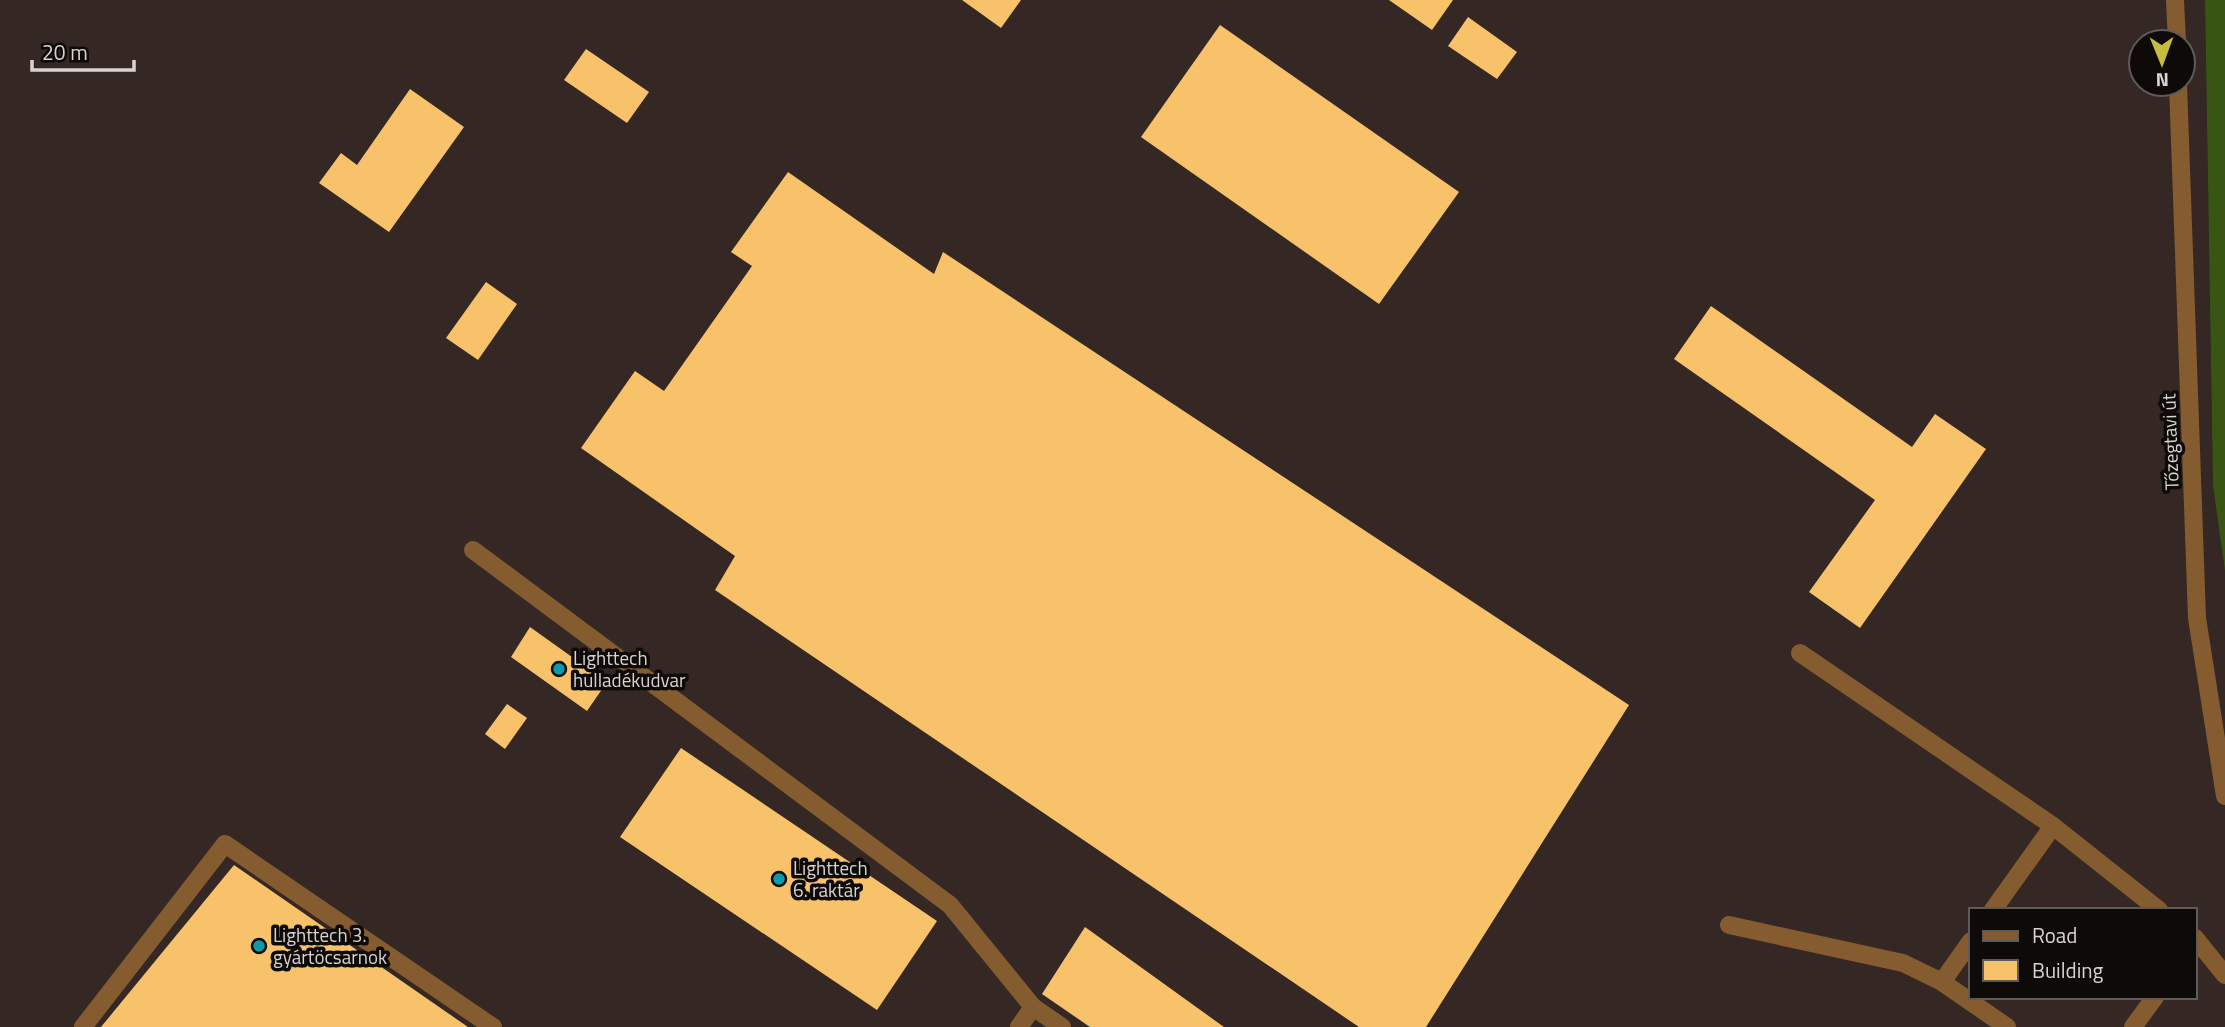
<svg xmlns="http://www.w3.org/2000/svg" width="2225" height="1027" viewBox="0 0 2225 1027" font-family="'Titillium Web',sans-serif">
<style>
.built{fill:#352824;fill-rule:evenodd}
.forest{fill:#385514}
.building{fill:#f8c26b}
.lines{fill:none;stroke-linecap:round;stroke-linejoin:round}
.minor{stroke:#855c2f;stroke-width:18}
.culture-dot{fill:#0f9aa8;stroke:#0d0a08;stroke-width:2.5}
.labels{text-anchor:middle;stroke-width:7;stroke-linejoin:round;paint-order:stroke}
.street-label{font-size:19px;fill:#d8d3d1;stroke:#0d0a08}
.poi-label{font-size:19px;fill:#d8d3d1;stroke:#0d0a08;text-anchor:start}
</style>
<rect width="100%" height="100%" fill="#261f1c"/>
<path class="built" d="M0,0H2205L2213,486L2225,571V1027H0ZM2141,42H2183V84H2141ZM1971,910H2195V997H1971Z"/>
<polygon class="forest" points="2205,0 2225,0 2225,571 2213,486"/>
<g class="building">
<polygon points="962,0 1021,0 1001,28"/>
<polygon points="1389,0 1453,0 1432,30"/>
<polygon points="1468,17 1517,52 1497,79 1448,46"/>
<polygon points="1220,25 1459,192 1379,304 1141,137"/>
<polygon points="586,49 649,92 627,123 564,80"/>
<polygon points="410,89 464,127 389,232 319,183 341,153 357,165"/>
<polygon points="788,172 934,274 943,252 1629,705 1426,1027 1359,1027 715,590 735,556 581,448 635,371 664,391 752,266 731,252"/>
<polygon points="486,282 517,304 478,360 446,338"/>
<polygon points="1711,306 1912,447 1935,414 1986,449 1860,628 1809,592 1875,500 1674,359"/>
<polygon points="530,627 607,682 587,711 511,657"/>
<polygon points="507,704 527,718 505,749 485,734"/>
<polygon points="681,748 937,921 877,1010 620,837"/>
<polygon points="234,865 468,1027 101,1027"/>
<polygon points="1085,927 1224,1027 1090,1027 1042,994"/>
</g>
<g class="lines">
<g class="minor">
<polyline points="2175,0 2177,42"/>
<polyline points="2178,84 2197,618 2225,796"/>
<polyline points="473,550 950,905 1033,1007"/>
<polyline points="1800,653 2053,826 2159,910"/>
<polyline points="1993,910 2053,826"/>
<polyline points="1729,925 1903,963 1942,982"/>
<polyline points="2195,938 2225,975"/>
<polyline points="1971,941 1942,982 2007,1027"/>
<polyline points="83,1027 225,844 493,1027"/>
<polyline points="1019,1027 1033,1007 1062,1027"/>
<polyline points="2133,1027 2155,997"/>
</g>
</g>
<g class="culture-dot">
<circle cx="559" cy="669" r="7"/>
<circle cx="779" cy="879" r="7"/>
<circle cx="259" cy="946" r="7"/>
</g>
<g class="labels">
<g class="street-label">
<text transform="translate(2170 442) rotate(-92)" y="7">Tőzegtavi út</text>
</g>
<g class="poi-label">
<text x="573" y="665">Lighttech<tspan x="573" dy="22">hulladékudvar</tspan></text>
<text x="793" y="875">Lighttech<tspan x="793" dy="22">6. raktár</tspan></text>
<text x="273" y="942">Lighttech 3.<tspan x="273" dy="22">gyártöcsarnok</tspan></text>
</g>
</g>
<rect x="1969" y="908" width="228" height="91" fill="#0d0a08" stroke="#5e5a58" stroke-width="2"/>
<rect x="1983" y="931" width="35" height="10" fill="#855c2f" stroke="#5e5a58" stroke-width="2"/>
<text x="2032" y="943" font-size="21" fill="#d8d3d1">Road</text>
<rect x="1983" y="960" width="35" height="21" fill="#f8c26b" stroke="#5e5a58" stroke-width="2"/>
<text x="2032" y="978" font-size="21" fill="#d8d3d1">Building</text>
<g transform="translate(2162 63) rotate(179)"><circle r="33" fill="#0d0a08" stroke="#5e5a58" stroke-width="2"/>
<path d="M0-5L12 26L0 18L-12 26Z" fill="#c5bc3d"/>
<text y="-10" font-size="19" font-weight="bold" text-anchor="middle" fill="#d8d3d1">N</text>
</g>
<path d="M32 60v10h102v-10" fill="none" stroke="#d8d3d1" stroke-width="3.5"/>
<text x="42" y="60" font-size="21" fill="#d8d3d1" stroke="#0d0a08" stroke-width="5" paint-order="stroke">20 m</text>
</svg>
